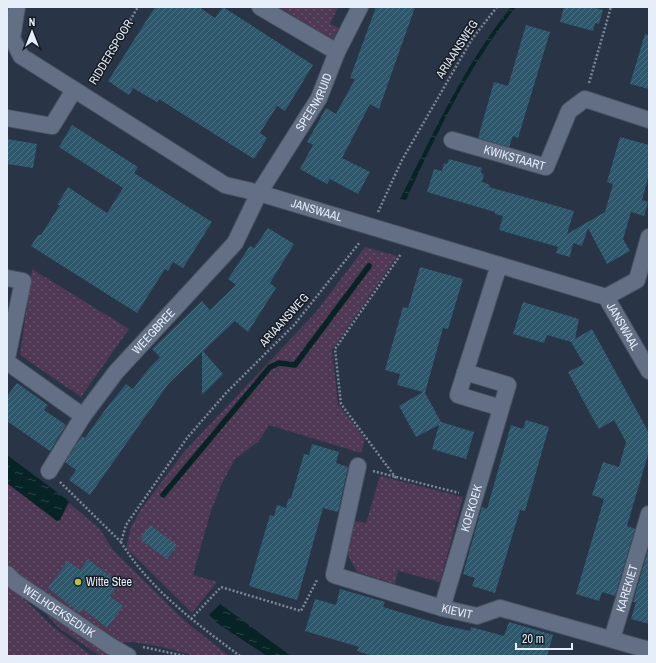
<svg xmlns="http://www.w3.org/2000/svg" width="656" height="663" viewBox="0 0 656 663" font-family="'Archivo Narrow',sans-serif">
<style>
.grass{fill:url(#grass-dots)}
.water{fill:url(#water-ripples)}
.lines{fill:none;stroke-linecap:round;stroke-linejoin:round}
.stream{stroke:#072325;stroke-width:5.5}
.building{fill:url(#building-hatch)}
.street-casing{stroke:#485262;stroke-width:18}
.path{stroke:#7d8797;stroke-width:2.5;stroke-dasharray:2 2;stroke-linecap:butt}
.street{stroke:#626f84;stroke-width:16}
.poi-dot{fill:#b8c147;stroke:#161c24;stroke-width:1.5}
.labels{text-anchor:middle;stroke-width:3;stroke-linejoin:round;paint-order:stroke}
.street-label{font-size:12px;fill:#e6eefa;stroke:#161c24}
.poi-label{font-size:12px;fill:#e6eefa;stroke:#161c24;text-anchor:start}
</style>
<defs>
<pattern id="grass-dots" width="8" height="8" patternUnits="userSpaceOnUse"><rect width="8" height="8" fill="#4f3854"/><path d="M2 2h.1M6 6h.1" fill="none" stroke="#68556e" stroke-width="1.8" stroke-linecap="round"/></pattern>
<pattern id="water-ripples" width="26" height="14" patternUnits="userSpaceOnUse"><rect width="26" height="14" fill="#072325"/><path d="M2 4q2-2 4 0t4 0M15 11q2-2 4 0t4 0" fill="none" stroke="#2b4346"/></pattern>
<pattern id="building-hatch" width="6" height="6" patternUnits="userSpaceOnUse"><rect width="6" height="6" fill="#2e576b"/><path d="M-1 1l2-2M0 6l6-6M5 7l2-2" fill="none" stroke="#4c6f81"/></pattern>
</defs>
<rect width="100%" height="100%" fill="#293447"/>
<g class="grass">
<polygon points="279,7 338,7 330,24 339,28 333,39"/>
<polygon points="365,247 397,256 332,350 338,404 365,439 361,453 269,425 259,441 235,459 221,485 210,514 193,575 217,582 192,613 126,548 131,527 142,508 184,452 316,312"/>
<polygon points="32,269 129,329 81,397 20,355"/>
<polygon points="380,476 463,497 440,582 398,571 395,584 357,572 343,546 351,520 366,523"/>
<polygon points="7,483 57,521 60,520 69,503 100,529 112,549 185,621 229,656 195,656 158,646 132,642 117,643 107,640 73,611 7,566"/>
<polygon points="7,582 52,626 92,656 7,656"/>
<polygon points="46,614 115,656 100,656 59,628"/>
</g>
<g class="water">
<path d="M511,7H516C469,65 437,133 406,200L400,199C434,133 464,65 511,7Z"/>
<polygon points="7,455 69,501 60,520 57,521 7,483"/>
<polygon points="220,604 291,656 267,656 217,623 209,615"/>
</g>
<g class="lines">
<polyline class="stream" points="163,495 270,367 279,363 295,365 369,266"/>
</g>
<g class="building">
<polygon points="155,7 199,7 215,18 223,7 313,65 285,111 277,106 260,133 267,138 254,159 159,99 157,102 133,88 129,95 108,81"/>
<polygon points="376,7 415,7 379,109 370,104 342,158 370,172 358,194 330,179 327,184 300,169 313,145 307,142 326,108 336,114 355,79 350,78"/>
<polygon points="564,7 592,7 603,10 599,24 595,23 593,31 560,22"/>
<polygon points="526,25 550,32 518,138 513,136 509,147 478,138 494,82 508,86"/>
<polygon points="645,34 649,35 649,89 630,84"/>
<polygon points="72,125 138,167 134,173 212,222 183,268 173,262 168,271 165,269 137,313 31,246 38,235 41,235 60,205 57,205 68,187 107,213 123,188 59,147"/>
<polygon points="620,137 649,145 649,174 642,200 648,202 644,216 631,212 623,239 630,251 607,264 588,228 582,246 573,243 570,257 556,253 558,247 499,230 503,216 495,214 495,212 427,192 434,169 442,171 444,163 447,164 449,159 482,168 481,173 484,174 482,182 490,185 489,187 574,211 567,234 605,212 613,184 607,182"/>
<polygon points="7,139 37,144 33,168 7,164"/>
<polygon points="268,228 294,244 270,283 276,288 248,332 235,321 203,351 223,374 202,395 202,352 169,383 90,495 69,480 76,470 65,462 82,436 85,438 105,410 126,384 133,389 150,367 160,357 152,349 202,301 210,310 236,285 228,279 250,246 254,248"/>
<polygon points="420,267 463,279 448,329 443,328 425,393 441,422 474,432 466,459 432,449 439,425 416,437 399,406 423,392 397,385 400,374 385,370 403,307 408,308"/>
<polygon points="523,302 579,319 575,339 592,329 649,433 649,451 627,526 635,529 615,596 602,592 599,601 576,594 604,499 592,495 603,462 619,467 626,442 614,420 599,429 592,417 568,372 584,364 571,342 547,335 544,343 513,334"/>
<polygon points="17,383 48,405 44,410 66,425 50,451 7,421 7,396"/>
<polygon points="526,420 549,427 525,511 520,510 495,593 472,586 475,578 463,574 482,507 487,509 511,425 523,429"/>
<polygon points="312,444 339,452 336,463 348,467 338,512 323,508 297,600 249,586 270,515 274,516 277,505 286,508 288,499 291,498 304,454 309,455"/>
<polygon points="150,525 177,545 167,559 140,539"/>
<polygon points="649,547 649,624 631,619 636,602 633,602"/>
<polygon points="88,559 120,584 110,596 123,606 107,628 83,609 80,613 48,588 68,561 80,570"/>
<polygon points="340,589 385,602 383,607 443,625 470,631 471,627 504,636 509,622 553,635 547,656 373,656 357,651 359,647 305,631 315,599 336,605"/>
</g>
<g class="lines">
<defs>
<g id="street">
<path id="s1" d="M17,7L12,38L21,56L225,185L259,193L606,297L649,371"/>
<polyline points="260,7 337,52"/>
<polyline points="7,118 52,126 74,90"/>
<path id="s2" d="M452,140L546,167L569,111L585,99L649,120"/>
<polyline points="499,265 458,395 501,408"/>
<polyline points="7,278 23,281 7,358"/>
<polyline points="606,297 637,280 649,237"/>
<polyline points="7,362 83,416"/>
<path id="s3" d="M358,466L334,575L442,608L477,616L500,608L649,650"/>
<path id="s4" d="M49,471L83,416L116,372L235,243L259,193L319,98L337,52L360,7"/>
<path id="s5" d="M7,574L15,582L112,647L128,656"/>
<path id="s6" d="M442,608L508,385L465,372"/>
<path id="s7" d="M612,639L649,514"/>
</g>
</defs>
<use href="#street" class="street-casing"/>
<g class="path">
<polyline points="93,82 138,7"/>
<polyline points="589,83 611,7"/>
<polyline points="378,212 402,160 472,39 497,7"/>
<polyline points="373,471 459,493"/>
<polyline points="396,478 341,404 335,349 401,254"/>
<polyline points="60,482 121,542"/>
<polyline points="191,619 221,587 301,611 317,580"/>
<polyline points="143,647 185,656"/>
<path d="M240,656C197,624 149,589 121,542L126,525L187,438L226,393L294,325L360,242"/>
</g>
<use href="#street" class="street"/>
</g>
<circle class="poi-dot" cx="78" cy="582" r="4"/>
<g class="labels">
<g class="street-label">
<text transform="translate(457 49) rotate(-57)" y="4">ARIAANSWEG</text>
<text transform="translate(111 52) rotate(-59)" y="4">RIDDERSPOOR</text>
<text dy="4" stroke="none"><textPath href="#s4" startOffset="457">SPEENKRUID</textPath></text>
<text dy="4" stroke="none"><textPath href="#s2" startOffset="65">KWIKSTAART</textPath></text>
<text dy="4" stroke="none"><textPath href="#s1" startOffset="388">JANSWAAL</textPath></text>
<text transform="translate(284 320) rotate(-48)" y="4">ARIAANSWEG</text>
<text dy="4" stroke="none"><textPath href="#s1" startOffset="724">JANSWAAL</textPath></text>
<text dy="4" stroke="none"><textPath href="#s4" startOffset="175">WEEGBREE</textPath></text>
<text dy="4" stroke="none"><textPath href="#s6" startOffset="104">KOEKOEK</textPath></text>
<text dy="4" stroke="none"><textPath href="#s7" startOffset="53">KAREKIET</textPath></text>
<text dy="4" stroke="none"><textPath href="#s3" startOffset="240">KIEVIT</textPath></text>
<text dy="4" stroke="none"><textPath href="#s5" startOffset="64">WELHOEKSEDIJK</textPath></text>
</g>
<g class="poi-label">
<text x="86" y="586">Witte Stee</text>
</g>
</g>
<rect width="656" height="663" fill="none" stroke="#e6eefa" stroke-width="16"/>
<g transform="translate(32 32)" stroke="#161c24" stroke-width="3" paint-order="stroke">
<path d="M0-3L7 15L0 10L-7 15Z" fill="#e6eefa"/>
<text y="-6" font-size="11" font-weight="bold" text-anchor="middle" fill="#e6eefa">N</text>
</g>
<path d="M516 643v6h56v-6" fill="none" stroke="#e6eefa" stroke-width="2"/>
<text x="522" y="643" font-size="12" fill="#e6eefa" stroke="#161c24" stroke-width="3" paint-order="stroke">20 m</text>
</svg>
